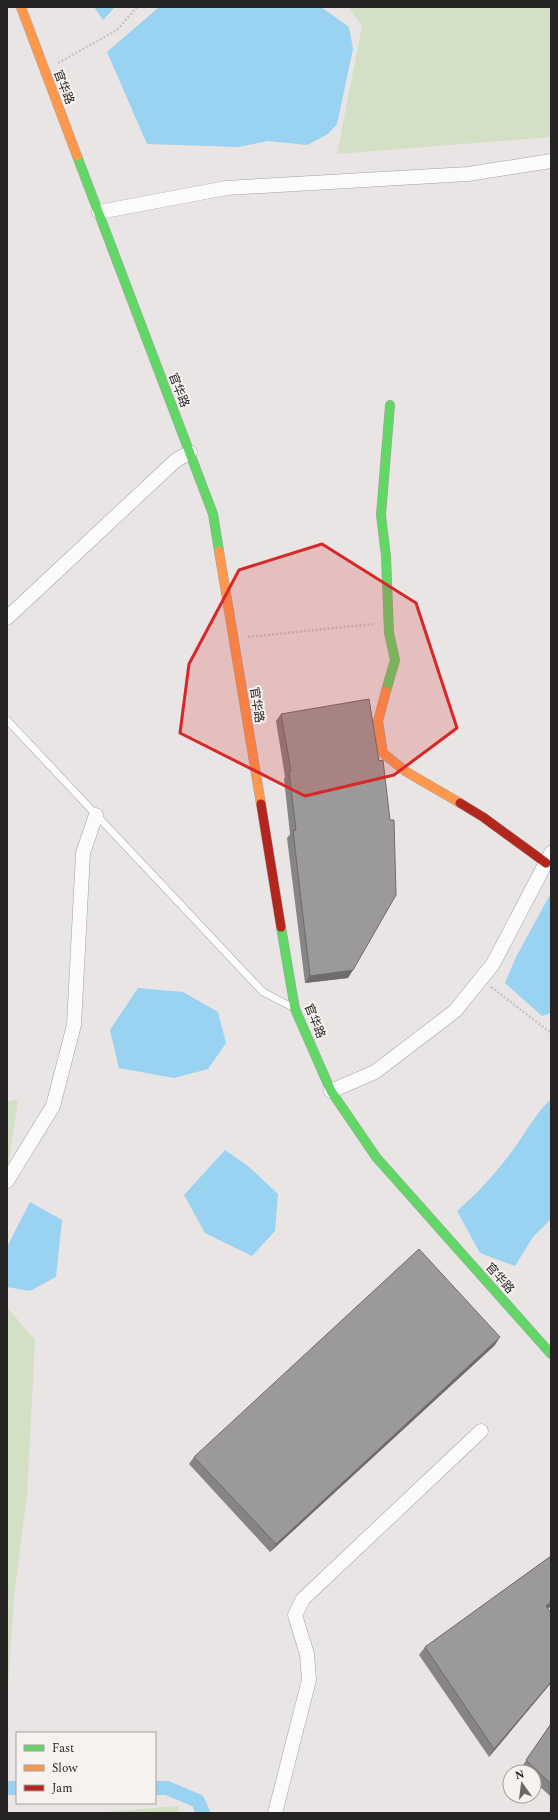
<svg xmlns="http://www.w3.org/2000/svg" width="558" height="1820" viewBox="0 0 558 1820" font-family="Spectral,'Noto Sans SC',serif">
<style>
.green{fill:#d3e0c5}
.water{fill:#9ad2f1}
.lines{fill:none;stroke-linecap:round;stroke-linejoin:round}
.canal{stroke:#9ad2f1;stroke-width:14}
.lane-casing{stroke:#a4a2a1;stroke-width:8}
.street-casing{stroke:#a4a2a1;stroke-width:15}
.fast-casing{stroke:#a4a2a1;stroke-width:10}
.slow-casing{stroke:#a4a2a1;stroke-width:10}
.jam-casing{stroke:#a4a2a1;stroke-width:10}
.path{stroke:#c7c5c4;stroke-width:2.5;stroke-dasharray:2 2;stroke-linecap:butt}
.lane{stroke:#fcfbfb;stroke-width:7}
.street{stroke:#fcfbfb;stroke-width:14}
.fast{stroke:#63d668;stroke-width:9}
.slow{stroke:#ff974d;stroke-width:9}
.jam{stroke:#b3261e;stroke-width:9}
.wall{fill:#868484}
.shaded-wall{fill:#6d6c6b}
.building{fill:#9c9a99;stroke:#6d6c6b}
.marked{fill:#d62828;fill-opacity:0.2;stroke:#d62828;stroke-width:3;stroke-linejoin:round}
.labels{text-anchor:middle;stroke-width:4;stroke-linejoin:round;paint-order:stroke}
.street-label{font-size:12px;fill:#262423;stroke:#f7f2ef}
</style>
<rect width="100%" height="100%" fill="#e8e5e4"/>
<g class="green">
<polygon points="348,7 551,7 551,137 337,154 362,26"/>
<polygon points="18,1099 7,1175 7,1102"/>
<polygon points="7,1307 35,1340 27,1496 14,1596 7,1699"/>
<polygon points="178,1806 179,1813 97,1813"/>
</g>
<g class="water">
<polygon points="94,7 115,7 103,20"/>
<polygon points="159,7 321,7 349,27 353,49 337,124 328,134 307,145 268,141 238,147 147,144 107,52"/>
<polygon points="551,893 551,1013 542,1016 505,983 516,957"/>
<polygon points="138,988 183,992 218,1012 226,1043 208,1069 174,1078 119,1068 110,1030"/>
<path d="M551,1099V1219L533,1237L515,1266L480,1253L457,1211C480,1191 501,1167 518,1143C529,1127 537,1112 551,1099Z"/>
<polygon points="225,1150 248,1166 278,1194 275,1231 252,1256 205,1233 184,1195"/>
<polygon points="30,1202 62,1220 56,1277 30,1291 7,1287 7,1247"/>
</g>
<g class="lines">
<g class="canal">
<polyline points="7,1788 17,1788"/>
<polyline points="155,1788 167,1788 198,1801 203,1813"/>
</g>
<defs>
<polyline id="lane" points="7,720 263,992 292,1007"/>
<g id="street">
<polyline points="99,212 226,188 468,174 551,161"/>
<polyline points="7,618 175,461 190,452"/>
<polyline points="331,1091 375,1072 455,1011 493,964 551,853"/>
<polyline points="7,1181 53,1106 74,1025 83,853 96,815"/>
<polyline points="275,1813 309,1680 307,1654 295,1615 303,1599 481,1431"/>
</g>
<g id="fast">
<polyline points="77,156 213,514 219,551"/>
<polyline points="386,691 395,660 389,633 386,556 381,515 390,405"/>
<polyline points="281,927 295,1009 331,1091 376,1157 551,1354"/>
</g>
<g id="slow">
<polyline points="21,7 77,156"/>
<polyline points="219,551 261,804"/>
<polyline points="386,691 378,721 383,753 405,771 460,803"/>
</g>
<g id="jam">
<polyline points="460,803 483,817 546,863"/>
<polyline points="261,804 281,927"/>
</g>
</defs>
<use href="#lane" class="lane-casing"/>
<use href="#street" class="street-casing"/>
<use href="#fast" class="fast-casing"/>
<use href="#slow" class="slow-casing"/>
<use href="#jam" class="jam-casing"/>
<g class="path">
<polyline points="58,63 117,30 137,7"/>
<polyline points="248,637 373,624"/>
<polyline points="491,987 551,1033"/>
</g>
<use href="#lane" class="lane"/>
<use href="#street" class="street"/>
<use href="#fast" class="fast"/>
<use href="#slow" class="slow"/>
<use href="#jam" class="jam"/>
</g>
<g class="wall">
<polygon points="281,714 348,978 305,983 287,838 290,834 284,779 285,777 276,721"/>
<polygon points="495,1345 270,1552 189,1464 194,1457"/>
<polygon points="551,1556 551,1606 548,1609 551,1683 489,1757 419,1655 425,1647"/>
<polygon points="551,1723 551,1797 534,1781 534,1772 525,1772 521,1768"/>
</g>
<g class="shaded-wall">
<polygon points="353,970 348,978 305,983 310,976"/>
<polygon points="500,1337 495,1345 270,1552 276,1544"/>
<polygon points="551,1602 551,1606 540,1614 546,1606"/>
<polygon points="551,1682 551,1683 489,1757 494,1749"/>
</g>
<g class="building">
<polygon points="369,699 379,761 383,760 390,820 394,820 396,895 353,970 310,976 293,831 296,830 289,771 291,771 281,714"/>
<polygon points="419,1249 500,1337 276,1544 194,1457"/>
<polygon points="551,1556 551,1602 546,1606 551,1613 551,1682 494,1749 425,1647"/>
<polygon points="551,1724 551,1784 526,1760"/>
</g>
<path class="marked" d="M322,544L416,603L457,728L394,775L305,796L180,733L189,664L239,570Z"/>
<g class="labels">
<g class="street-label">
<text transform="translate(64 87) rotate(69)" y="4">官华路</text>
<text transform="translate(179 390) rotate(69)" y="4">官华路</text>
<text transform="translate(257 705) rotate(81)" y="4">官华路</text>
<text transform="translate(315 1021) rotate(68)" y="4">官华路</text>
<text transform="translate(500 1278) rotate(48)" y="4">官华路</text>
</g>
</g>
<rect width="558" height="1820" fill="none" stroke="#262423" stroke-width="16"/>
<rect x="16" y="1732" width="140" height="72" fill="#f7f2ef" stroke="#a3a09d"/>
<rect x="24" y="1745" width="20" height="6" fill="#63d668" stroke="#a3a09d"/>
<text x="52" y="1752" font-size="12" fill="#262423">Fast</text>
<rect x="24" y="1765" width="20" height="6" fill="#ff974d" stroke="#a3a09d"/>
<text x="52" y="1772" font-size="12" fill="#262423">Slow</text>
<rect x="24" y="1785" width="20" height="6" fill="#b3261e" stroke="#a3a09d"/>
<text x="52" y="1792" font-size="12" fill="#262423">Jam</text>
<g transform="translate(522 1784) rotate(346)"><circle r="19" fill="#f7f2ef" stroke="#a3a09d"/>
<path d="M0-3L7 15L0 10L-7 15Z" fill="#6a6867"/>
<text y="-6" font-size="11" font-weight="bold" text-anchor="middle" fill="#262423">N</text>
</g>
</svg>
